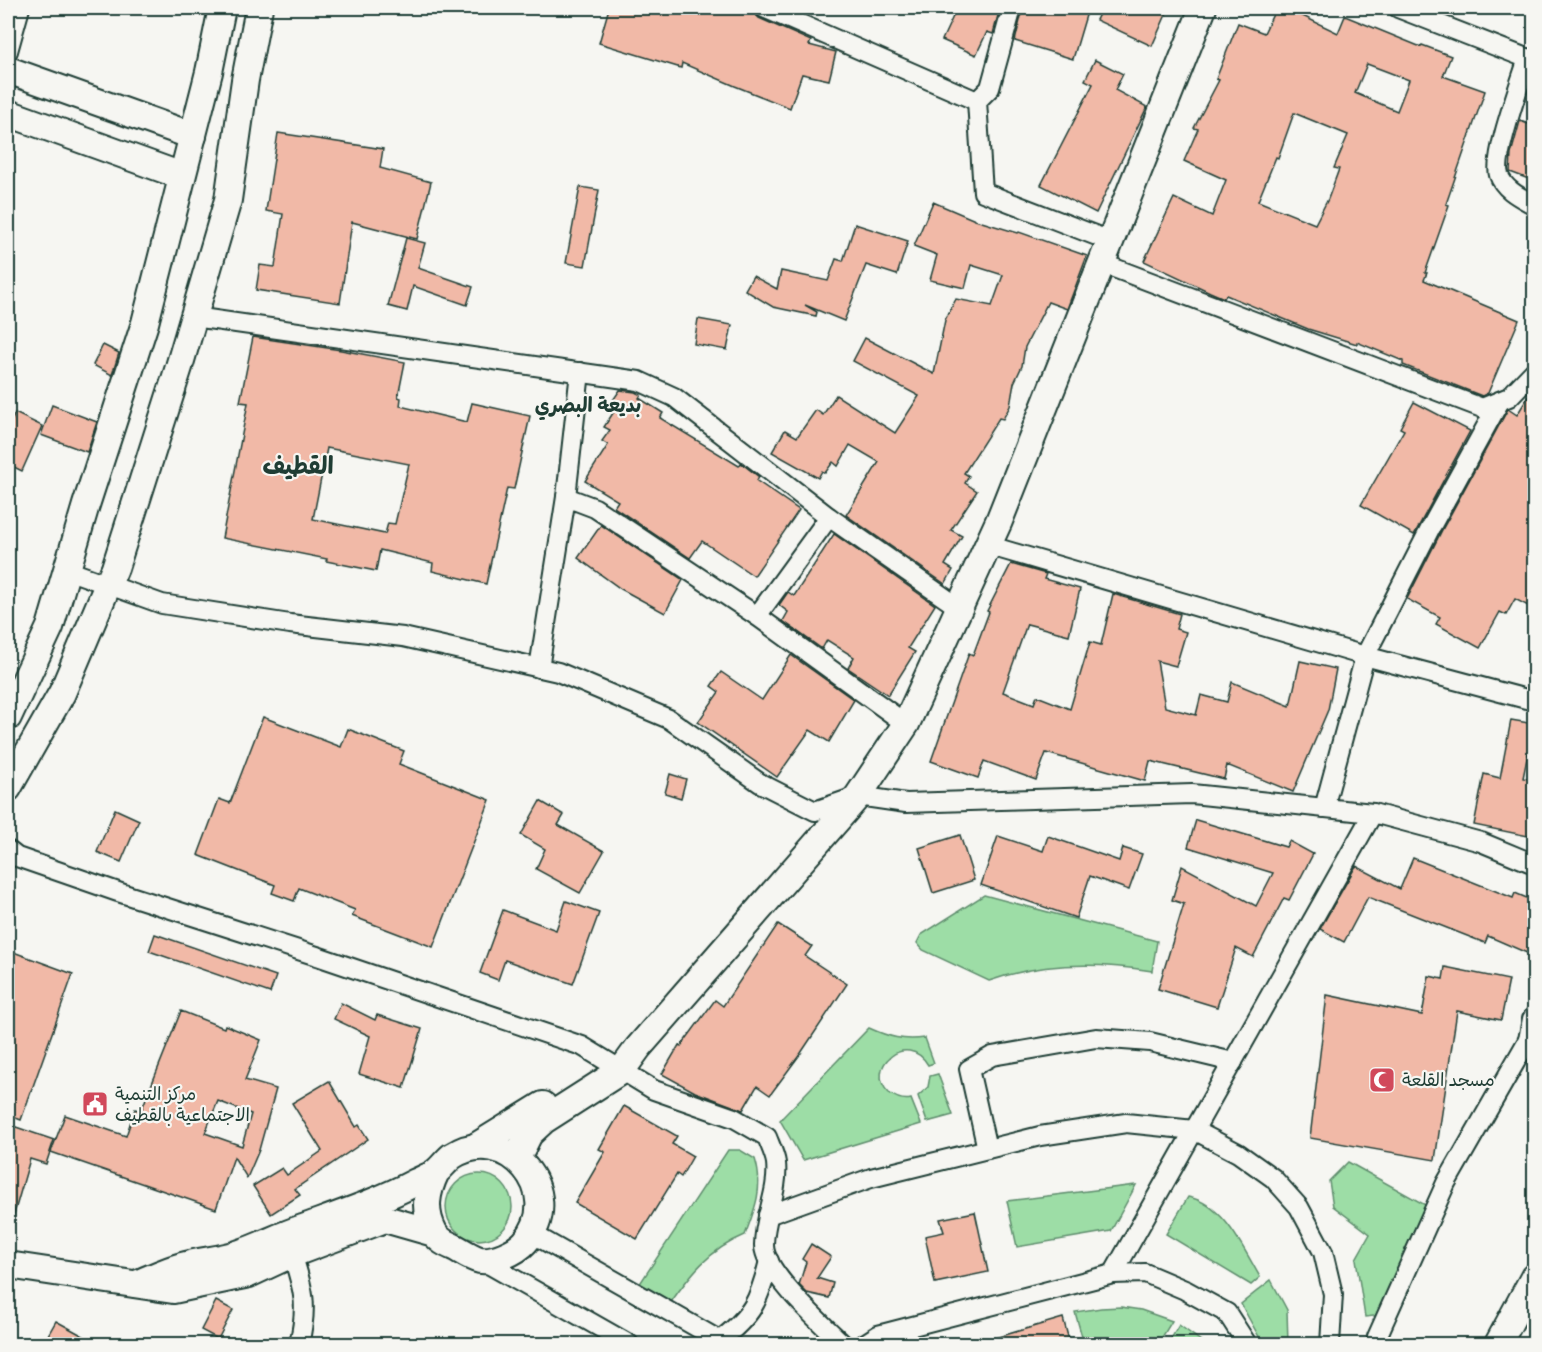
<svg xmlns="http://www.w3.org/2000/svg" width="1542" height="1352" viewBox="0 0 1542 1352" font-family="'Patrick Hand','Playpen Sans Arabic',sans-serif">
<style>
.green{fill:#9ddda6;stroke:#5e8d6d;stroke-width:1.5}
.building{fill:#f1b9a7;stroke:#1f3d34;stroke-width:1.5;fill-rule:evenodd}
.lines{fill:none;stroke-linecap:round;stroke-linejoin:round}
.street-casing{stroke:#1f3d34;stroke-width:22}
.secondary-casing{stroke:#1f3d34;stroke-width:30}
.street{stroke:#f6f6f2;stroke-width:18}
.secondary{stroke:#f6f6f2;stroke-width:26}
.labels{text-anchor:middle;stroke-width:4.5;stroke-linejoin:round;paint-order:stroke}
.poi-label{font-size:18px;fill:#1f3d34;stroke:#f6f6f2;text-anchor:start}
.neighbourhood-label{font-size:20px;font-weight:bold;fill:#1f3d34;stroke:#f6f6f2}
.district-label{font-size:24px;font-weight:bold;fill:#1f3d34;stroke:#f6f6f2}
</style>
<rect width="100%" height="100%" fill="#f6f6f2"/>
<filter id="ink" filterUnits="userSpaceOnUse"><feTurbulence type="fractalNoise" baseFrequency=".0167" numOctaves="2"/><feDisplacementMap in="SourceGraphic" scale="12" xChannelSelector="R" yChannelSelector="G"/><feConvolveMatrix kernelMatrix="1 2 1 2 8 2 1 2 1" color-interpolation-filters="sRGB"/></filter>
<g filter="url(#ink)">
<g class="green">
<path d="M984,895L1157,941L1152,971C1097,962 1041,962 989,981L923,950L917,943L921,935Z"/>
<path d="M869,1028C889,1037 903,1041 925,1038L934,1063L928,1065C907,1030 863,1068 889,1093C896,1098 903,1101 911,1099L921,1124L803,1160L780,1120Z"/>
<polygon points="938,1074 953,1115 927,1122 918,1096 928,1087 930,1076"/>
<path d="M728,1150H740L755,1159C764,1187 755,1209 745,1235C709,1250 691,1273 669,1305L639,1285Z"/>
<polygon points="1348,1162 1429,1207 1383,1315 1365,1317 1356,1259 1370,1234 1333,1206 1329,1181"/>
<circle cx="479" cy="1207" r="33"/>
<polygon points="1136,1185 1111,1231 1017,1247 1007,1201"/>
<path d="M1188,1197C1224,1204 1243,1248 1260,1277L1251,1285L1166,1234Z"/>
<polygon points="1271,1280 1287,1310 1288,1344 1263,1344 1241,1304"/>
<polygon points="1121,1307 1141,1310 1172,1321 1158,1344 1084,1344 1075,1312 1101,1308"/>
<polygon points="1179,1325 1205,1344 1168,1344"/>
</g>
<g class="building">
<polygon points="609,8 753,8 755,14 759,18 811,41 809,45 836,52 829,80 802,74 790,108 735,86 682,63 681,68 599,43"/>
<polygon points="957,8 1000,8 993,34 987,32 976,55 942,40"/>
<polygon points="1023,8 1073,8 1087,12 1073,59 1015,41"/>
<polygon points="1102,8 1169,8 1152,46 1096,20"/>
<path d="M1276,8H1286L1338,33L1345,16L1421,47L1422,45L1451,56L1443,76L1485,91L1446,204L1449,205L1425,273H1427L1424,280L1519,320L1488,393L1482,396L1403,365V361L1357,342V344L1308,329L1226,295L1224,298L1210,292L1144,261L1174,198L1212,216L1226,180L1184,161L1198,129L1194,128L1219,80L1216,79L1238,23L1264,33ZM1367,64L1409,80L1397,111L1355,93ZM1294,113L1348,135L1334,168L1339,169L1328,199L1315,224L1258,201L1276,157L1278,158Z"/>
<polygon points="1095,60 1123,74 1115,90 1147,107 1096,213 1041,185 1093,84 1085,80"/>
<polygon points="1520,121 1534,126 1534,181 1510,172 1511,154"/>
<polygon points="278,133 383,149 380,168 431,182 417,239 352,222 340,303 256,290 260,265 275,267 283,214 266,211"/>
<polygon points="580,187 599,190 585,266 566,263"/>
<polygon points="933,202 975,220 1018,233 1019,232 1087,256 1067,309 1048,302 1025,347 1022,366 1014,383 1010,406 1003,419 999,418 964,473 969,476 965,483 977,491 951,530 962,536 945,565 953,570 945,584 846,515 879,462 850,445 838,466 833,462 825,473 822,471 818,478 772,452 785,430 797,437 816,410 823,415 836,395 895,433 919,396 853,361 865,338 934,374 945,320 956,299 992,306 1003,275 971,265 965,288 930,280 937,255 914,246"/>
<polygon points="855,224 908,241 897,275 866,265 844,321 805,305 817,312 816,316 773,307 745,290 753,276 777,289 781,271 828,281 836,259 843,261"/>
<polygon points="406,238 425,243 418,268 473,287 467,305 413,286 407,311 388,306"/>
<polygon points="698,319 732,325 727,350 694,344"/>
<path d="M253,337L341,350L405,362L398,397L401,398L400,406L467,422L472,403L530,416L514,489L507,488L486,584L432,571L433,563L380,550L376,571L326,561L327,559L222,538L248,403L240,402ZM327,448L409,464L395,524L388,523L385,534L313,519Z"/>
<polygon points="103,345 119,353 112,375 93,365"/>
<polygon points="1534,387 1534,609 1515,599 1506,615 1500,612 1480,648 1436,624 1440,617 1407,599 1442,530 1508,409 1517,415"/>
<polygon points="620,390 635,392 641,395 639,398 663,413 660,418 739,466 741,463 759,477 757,481 799,510 754,576 702,541 690,558 614,507 618,501 585,481 608,445 602,441 610,430 604,427 617,407 611,403"/>
<polygon points="1414,402 1470,431 1414,535 1361,505 1404,430 1400,428"/>
<polygon points="52,405 97,422 87,452 41,435"/>
<polygon points="15,413 42,426 22,471 8,464 8,429"/>
<polygon points="601,525 683,580 665,613 621,589 578,558"/>
<polygon points="834,534 935,605 908,648 915,652 888,695 848,668 854,657 827,640 822,649 783,621 788,612 779,605 788,592 794,596"/>
<polygon points="1011,564 1046,574 1044,579 1080,589 1069,635 1027,624 1003,692 1034,704 1037,696 1070,709 1090,642 1101,645 1113,594 1180,614 1176,629 1186,632 1176,666 1157,661 1165,707 1196,715 1201,695 1227,702 1232,682 1290,706 1300,661 1336,669 1328,710 1293,792 1227,765 1224,779 1150,761 1145,781 1046,753 1036,780 984,761 978,778 931,761 969,653 973,655 989,612 987,611"/>
<polygon points="791,655 854,700 829,742 810,730 777,777 698,722 719,692 711,686 721,672 762,700"/>
<polygon points="263,717 341,747 348,729 404,751 399,764 490,800 433,947 352,916 355,910 299,888 294,901 272,893 275,885 198,855 219,799 230,803"/>
<polygon points="1511,720 1534,724 1523,778 1534,780 1534,828 1533,837 1474,825 1484,774 1500,778"/>
<polygon points="670,774 686,779 681,798 665,793"/>
<polygon points="540,801 564,815 558,825 604,851 580,893 536,869 545,849 521,835"/>
<polygon points="115,809 139,820 121,862 97,852"/>
<polygon points="1196,820 1286,847 1289,841 1313,854 1289,900 1284,898 1253,957 1236,948 1217,1007 1158,989 1184,904 1172,900 1182,866 1256,906 1273,873 1188,847"/>
<polygon points="960,835 974,880 933,893 919,848"/>
<polygon points="998,836 1043,851 1048,836 1119,861 1123,848 1142,854 1129,890 1090,876 1076,918 981,885"/>
<polygon points="1413,858 1513,898 1515,893 1534,901 1534,956 1488,936 1485,943 1368,897 1344,942 1320,929 1356,866 1400,889"/>
<polygon points="566,901 599,913 573,984 505,960 498,980 480,973 503,910 556,930"/>
<polygon points="778,924 812,946 805,956 847,984 801,1053 770,1095 757,1086 743,1110 695,1092 662,1074 679,1045 681,1046 715,1000 723,1006"/>
<polygon points="155,934 276,976 270,993 149,951"/>
<polygon points="8,950 73,974 21,1120 8,1115"/>
<polygon points="1445,967 1509,980 1501,1020 1457,1011 1435,1160 1310,1138 1327,995 1422,1015 1429,976 1443,979"/>
<polygon points="341,1003 375,1020 377,1015 422,1029 404,1088 359,1074 370,1036 334,1019"/>
<path d="M181,1011L224,1028L225,1025L261,1040L245,1080L276,1089L259,1150L247,1178L234,1157L216,1209L51,1152L65,1115L126,1136L135,1109L141,1111ZM218,1101L251,1114L242,1146L205,1133Z"/>
<polygon points="329,1081 356,1127 359,1125 368,1139 295,1189 300,1195 271,1214 253,1186 282,1168 287,1175 322,1151 292,1103"/>
<polygon points="624,1106 677,1136 672,1144 693,1156 681,1177 677,1174 637,1239 575,1203 605,1152 599,1149"/>
<polygon points="13,1126 54,1140 46,1164 30,1159 12,1221 8,1220 8,1144"/>
<polygon points="975,1212 988,1272 935,1283 925,1236 944,1232 940,1219"/>
<polygon points="811,1244 831,1257 817,1278 833,1283 829,1298 807,1293 799,1285 806,1262 802,1259"/>
<polygon points="216,1301 233,1310 218,1339 201,1330"/>
<polygon points="1063,1318 1070,1344 989,1344 988,1340"/>
<polygon points="56,1321 98,1344 43,1344"/>
</g>
<g class="lines">
<defs>
<g id="street">
<polyline points="764,8 977,101 990,88 1012,8"/>
<polyline points="1398,8 1534,61"/>
<polyline points="8,51 20,8"/>
<path d="M1528,58C1521,81 1493,156 1499,175C1504,190 1522,198 1534,205"/>
<polyline points="977,101 983,192 1110,241"/>
<polyline points="1101,263 1482,408 1509,397 1534,371"/>
<polyline points="194,317 639,381 674,397 829,517 958,607"/>
<polyline points="566,497 595,508 757,616 906,724"/>
<polyline points="987,545 1365,656 1534,701"/>
<polyline points="67,570 162,604 290,624 403,637 558,672 669,719 760,783 815,811 858,796 906,803 1192,794 1373,813 1481,842 1534,864"/>
<polyline points="757,616 829,517"/>
<polyline points="539,668 566,497 580,372"/>
<polyline points="1324,808 1365,656 1432,525 1500,401"/>
<path d="M8,850L17,857L118,892L320,957L582,1046L654,1090L734,1118L767,1137C770,1145 775,1155 776,1163C779,1191 764,1217 764,1245C764,1273 823,1325 843,1344"/>
<polyline points="1534,1049 1528,1040 1532,1019 1534,1016"/>
<polyline points="987,1149 969,1069 992,1056 1096,1038 1150,1042 1233,1062"/>
<polyline points="768,1215 871,1178 1040,1136 1126,1123 1194,1130 1238,1153 1273,1178 1299,1207 1323,1252 1333,1294 1330,1344"/>
<polyline points="531,1233 726,1344"/>
<path d="M292,1254C304,1290 308,1306 299,1344"/>
<polyline points="481,1260 629,1344"/>
<polyline points="1113,1274 1373,813"/>
<polyline points="1377,1337 1446,1183 1528,1040"/>
<path d="M717,1344L719,1341C753,1315 759,1301 769,1261"/>
<polyline points="864,1344 878,1335 1113,1274 1145,1273 1185,1290 1227,1313 1247,1344"/>
</g>
<g id="secondary">
<polyline points="8,70 193,136"/>
<polyline points="8,113 182,176"/>
<polyline points="8,717 50,627 86,505 145,323 209,72 222,8"/>
<polyline points="8,788 62,693 115,568 179,367 228,200 245,80 259,8"/>
<polyline points="475,1147 543,1105"/>
<polyline points="517,1158 529,1134 544,1120 622,1070 638,1048 858,796 906,724 999,521 1203,8"/>
<polyline points="8,1265 173,1290 249,1274 292,1254 385,1219 434,1233"/>
<path d="M136,1284C151,1278 167,1270 182,1266C201,1260 221,1260 240,1253C261,1246 281,1235 303,1228C341,1214 380,1201 416,1182C422,1179 431,1176 436,1172C442,1167 446,1161 452,1156C506,1121 568,1193 525,1242C516,1252 493,1262 480,1260C472,1258 463,1252 456,1248C447,1244 439,1241 434,1232C423,1211 426,1193 436,1172"/>
<polyline points="1498,1344 1534,1277"/>
</g>
</defs>
<use href="#street" class="street-casing"/>
<use href="#secondary" class="secondary-casing"/>
<use href="#street" class="street"/>
<use href="#secondary" class="secondary"/>
</g>
</g>
<defs>
<symbol id="mosque-square" viewBox="-11 -11 22 22"><rect x="-9" y="-9" width="18" height="18" rx="4" fill="#d1495b" stroke="#f6f6f2"/><path d="M3.5-4.9A6 6 0 1 0 3.5 4.9A5 5 0 1 1 3.5-4.9Z" fill="#fff"/></symbol>
<symbol id="civic-square" viewBox="-11 -11 22 22"><rect x="-9" y="-9" width="18" height="18" rx="4" fill="#d1495b" stroke="#f6f6f2"/><path d="M-.6-6.5H3V-4.5H.6V-3L4-1V1h2V6H-6V1h2V-1L-.6-3ZM-1.2 2.5V6h2.4V2.5Z" fill="#fff"/></symbol>
</defs>
<g fill-rule="evenodd">
<use href="#mosque-square" x="1367" y="1065" width="30" height="30"/>
<use href="#civic-square" x="80" y="1089" width="30" height="30"/>
</g>
<g class="labels">
<g class="poi-label">
<text x="1402" y="1086">مسجد القلعة</text>
<text x="115" y="1100">مركز التنمية<tspan x="115" dy="21">الاجتماعية بالقطيف</tspan></text>
</g>
<g class="neighbourhood-label">
<text x="588" y="412">بديعة البصري</text>
</g>
<g class="district-label">
<text x="298" y="474">القطيف</text>
</g>
</g>
<rect width="1542" height="1352" fill="none" stroke="#f6f6f2" stroke-width="30"/>
<rect x="15" y="15" width="1512" height="1322" fill="none" stroke="#1f3d34" stroke-width="2" filter="url(#ink)"/>
</svg>
